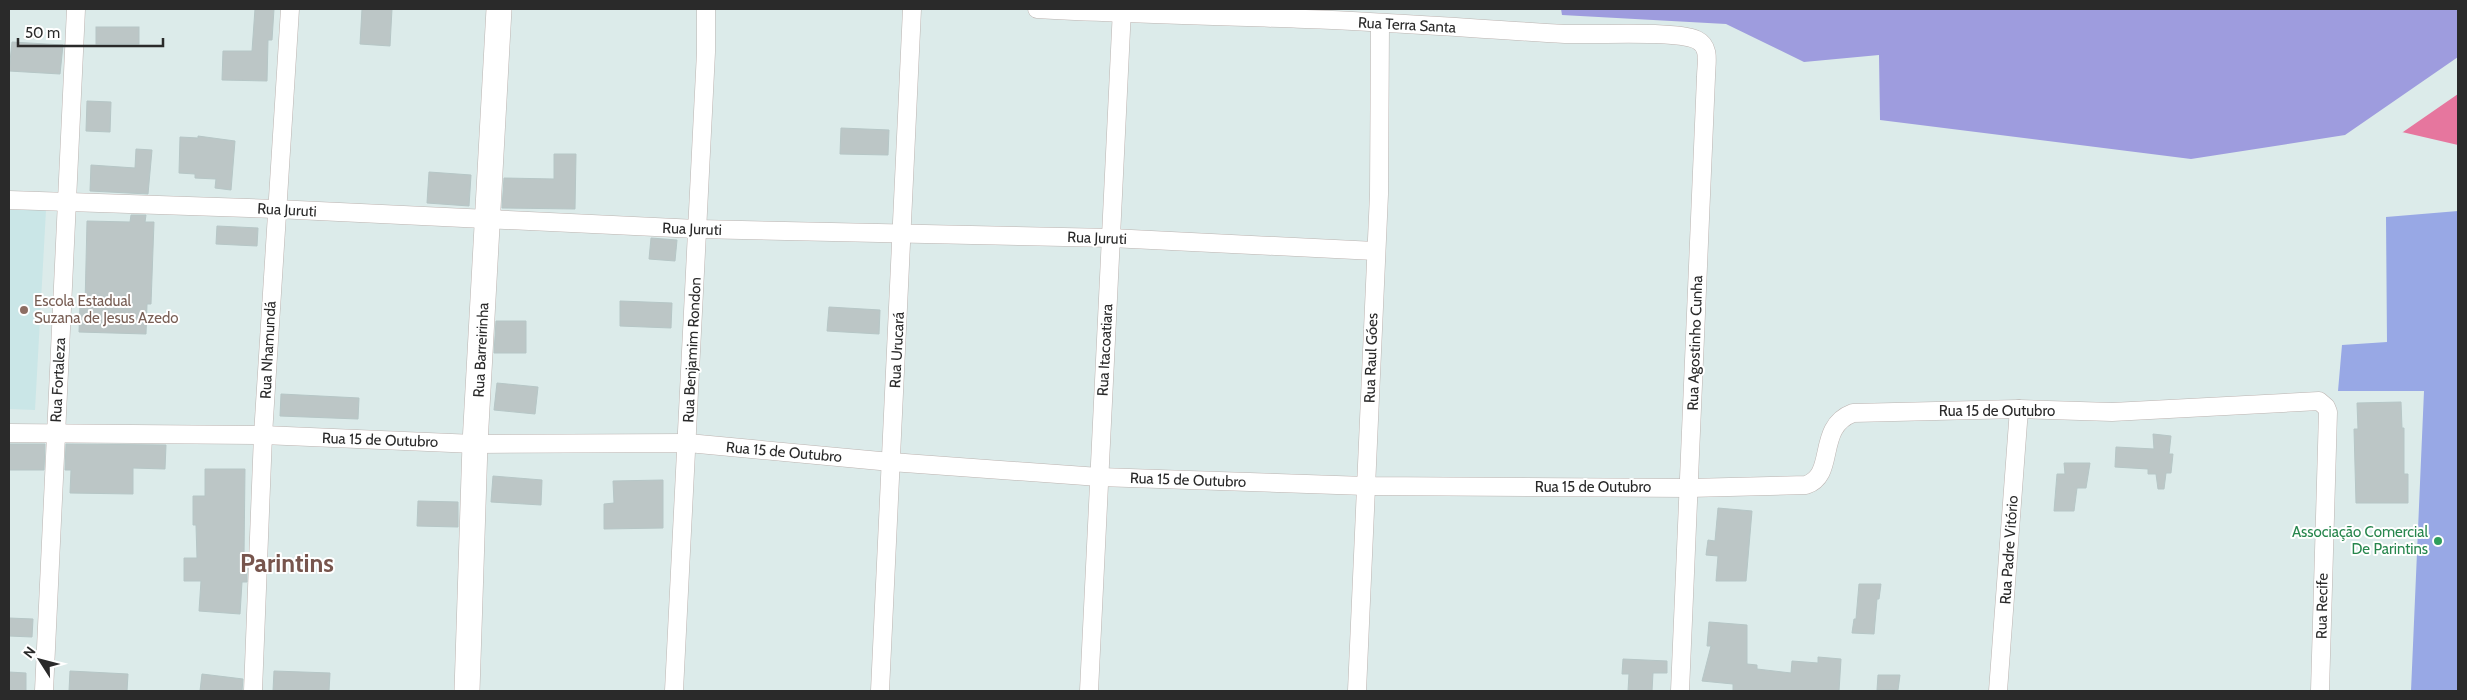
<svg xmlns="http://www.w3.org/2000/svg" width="2467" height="700" viewBox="0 0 2467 700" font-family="Cabin,sans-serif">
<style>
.education{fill:#cae6e7}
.green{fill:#9e9cde}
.pitch{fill:#98a8e5}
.water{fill:#e6769e}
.building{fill:#bcc6c6;stroke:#b6c6c6}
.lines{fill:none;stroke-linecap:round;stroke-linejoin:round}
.street-casing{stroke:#bcb3b0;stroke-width:19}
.secondary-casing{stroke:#bcb3b0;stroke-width:26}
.street{stroke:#fff;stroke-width:18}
.secondary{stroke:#fff;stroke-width:25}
.education-dot{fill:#8d6e63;stroke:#fff;stroke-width:2}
.leisure-dot{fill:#2e9e5b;stroke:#fff;stroke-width:2}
.labels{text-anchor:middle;stroke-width:4;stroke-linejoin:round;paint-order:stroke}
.street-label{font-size:15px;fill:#2a2a2a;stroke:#fff}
.education-label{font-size:15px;fill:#785e54;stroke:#fff;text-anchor:start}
.leisure-label{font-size:15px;fill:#27864d;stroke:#fff;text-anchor:end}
.town-label{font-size:25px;font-weight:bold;fill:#77554d;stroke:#fff}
</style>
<rect width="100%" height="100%" fill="#dcebea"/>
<polygon class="education" points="9,210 46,210 35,410 9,409"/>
<polygon class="green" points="1561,9 2458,9 2458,57 2345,135 2191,159 1880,120 1879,55 1804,62 1726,24 1562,15"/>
<polygon class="pitch" points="2458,211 2458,691 2411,691 2424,391 2338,391 2342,345 2387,342 2386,217"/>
<polygon class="water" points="2458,94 2458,145 2402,132 2403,132"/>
<g class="building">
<polygon points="255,9 274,9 272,40 268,40 267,81 222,80 223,51 252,51"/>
<polygon points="362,9 392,9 390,46 360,44"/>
<rect x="96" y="27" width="43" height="17"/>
<polygon points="12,42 63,45 60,74 9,71"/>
<polygon points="87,101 111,102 110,132 86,131"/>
<polygon points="841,128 889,130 888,155 840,154"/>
<polygon points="198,136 235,141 231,190 215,188 216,179 195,178 195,174 179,173 180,137 198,138"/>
<polygon points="136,149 152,150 148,194 90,191 91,165 135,168"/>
<polygon points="554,154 576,154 575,209 502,208 504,178 554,179"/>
<polygon points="429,172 471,175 469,206 427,203"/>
<polygon points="131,215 146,215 145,222 154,222 151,304 147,304 146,334 79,332 80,305 85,305 87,221 130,222"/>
<polygon points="217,226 258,228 257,246 216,244"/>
<polygon points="651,238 677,240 675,261 649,259"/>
<polygon points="620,301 672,303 671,328 620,326"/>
<polygon points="829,307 880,310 879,334 827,331"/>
<polygon points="496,321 526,321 526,353 494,353"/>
<polygon points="497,383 538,387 535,414 494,410"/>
<polygon points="281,394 359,398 358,419 280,416"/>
<polygon points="2401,402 2402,428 2404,428 2404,474 2408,474 2408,503 2356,503 2354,429 2358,429 2357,403"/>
<polygon points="2153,434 2171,436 2169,454 2173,454 2171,473 2166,473 2164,489 2158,489 2156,474 2148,474 2148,469 2115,467 2116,447 2154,449"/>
<polygon points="9,444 45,444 44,470 9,470"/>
<polygon points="66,444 166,445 165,469 133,468 133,494 70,493 71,470 65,470"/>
<polygon points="2064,463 2090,463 2086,488 2077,488 2074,511 2054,511 2057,474 2065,474"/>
<polygon points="205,469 245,469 244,558 247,558 247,582 242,582 240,614 199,611 201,581 184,581 184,558 197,558 196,525 193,525 193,496 205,496"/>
<polygon points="493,476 542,480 541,505 491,502"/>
<polygon points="663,480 663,528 604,529 604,504 614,503 613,481"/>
<polygon points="418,501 458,502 458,527 417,526"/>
<polygon points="1718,508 1752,511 1746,581 1716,581 1718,556 1706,555 1708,540 1715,541"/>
<polygon points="1859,584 1881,584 1879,599 1877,599 1874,634 1852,633 1854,619 1856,619"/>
<polygon points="9,618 33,619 32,637 9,636"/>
<polygon points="1709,622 1747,625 1747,664 1757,665 1757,669 1791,673 1792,661 1818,663 1818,657 1841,659 1839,691 1733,691 1733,684 1702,681 1711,646 1707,646"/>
<polygon points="1623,659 1667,661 1667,673 1653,673 1652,691 1628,691 1629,674 1622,674"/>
<polygon points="70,671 128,674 127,691 69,691"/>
<polygon points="274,671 330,673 329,691 273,691"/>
<polygon points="9,672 26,673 26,691 9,691"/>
<polygon points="202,674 243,679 242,691 200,691"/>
<polygon points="1878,675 1900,675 1898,690 1877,690"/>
</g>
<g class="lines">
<defs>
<g id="street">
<path d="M1037,9C1127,14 1216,16 1305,19C1392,22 1479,29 1565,34C1593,35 1676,30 1697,40C1711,47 1706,64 1706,77L1680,691"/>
<polyline points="9,200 276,209 697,229 1111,238 1375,251"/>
<path d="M9,433L263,435L475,444L688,443L891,462L1099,477L1366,486L1689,488L1806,485C1837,475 1815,427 1853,413L2019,409L2112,412L2319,401L2326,407L2328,412L2320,691"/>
<polyline points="44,691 76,9"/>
<polyline points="253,691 263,435 290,9"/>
<polyline points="674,691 706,52 706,9"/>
<polyline points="880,691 912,9"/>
<polyline points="1089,691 1122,9"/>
<polyline points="1357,691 1379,194 1380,24"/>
<polyline points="1998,691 2019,409"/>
</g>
<polyline id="secondary" points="467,691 475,444 499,9"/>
</defs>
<use href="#street" class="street-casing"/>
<use href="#secondary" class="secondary-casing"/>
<use href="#street" class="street"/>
<use href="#secondary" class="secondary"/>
</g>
<circle class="education-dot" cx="24" cy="310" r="5"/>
<circle class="leisure-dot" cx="2438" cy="541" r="5"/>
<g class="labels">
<g class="street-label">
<text transform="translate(1407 25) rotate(3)" y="5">Rua Terra Santa</text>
<text transform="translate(287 210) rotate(3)" y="5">Rua Juruti</text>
<text transform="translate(692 229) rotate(2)" y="5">Rua Juruti</text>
<text transform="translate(1097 238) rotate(2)" y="5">Rua Juruti</text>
<text transform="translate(1695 343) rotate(-88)" y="5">Rua Agostinho Cunha</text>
<text transform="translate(268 350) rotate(-87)" y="5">Rua Nhamundá</text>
<text transform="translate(481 350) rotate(-87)" y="5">Rua Barreirinha</text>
<text transform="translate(692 350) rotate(-87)" y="5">Rua Benjamim Rondon</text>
<text transform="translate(897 350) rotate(-87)" y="5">Rua Urucará</text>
<text transform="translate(1105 350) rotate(-87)" y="5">Rua Itacoatiara</text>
<text transform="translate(1371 358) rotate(-88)" y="5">Rua Raul Góes</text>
<text transform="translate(58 380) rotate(-87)" y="5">Rua Fortaleza</text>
<text x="1997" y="416">Rua 15 de Outubro</text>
<text transform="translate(380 440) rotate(2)" y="5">Rua 15 de Outubro</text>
<text transform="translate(784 452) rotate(5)" y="5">Rua 15 de Outubro</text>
<text transform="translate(1188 480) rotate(2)" y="5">Rua 15 de Outubro</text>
<text x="1593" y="492">Rua 15 de Outubro</text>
<text transform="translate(2009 550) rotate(-86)" y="5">Rua Padre Vitório</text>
<text transform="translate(2322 606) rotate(-89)" y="5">Rua Recife</text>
</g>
<g class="education-label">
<text x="34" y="306">Escola Estadual<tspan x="34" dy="17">Suzana de Jesus Azedo</tspan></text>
</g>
<g class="leisure-label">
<text x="2428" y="537">Associação Comercial<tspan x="2428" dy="17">De Parintins</tspan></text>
</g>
<g class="town-label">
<text x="287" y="572">Parintins</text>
</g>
</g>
<rect width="2467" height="700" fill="none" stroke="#2a2a2a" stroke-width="20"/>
<g transform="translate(40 660) rotate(306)" stroke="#ffffff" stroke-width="4" paint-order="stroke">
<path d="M0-4L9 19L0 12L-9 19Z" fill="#2a2a2a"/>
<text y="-8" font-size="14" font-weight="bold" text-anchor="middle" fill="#2a2a2a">N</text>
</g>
<path d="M18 38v8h145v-8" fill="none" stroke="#2a2a2a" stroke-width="2.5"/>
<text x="25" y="38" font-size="15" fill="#2a2a2a" stroke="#ffffff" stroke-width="4" paint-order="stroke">50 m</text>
</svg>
